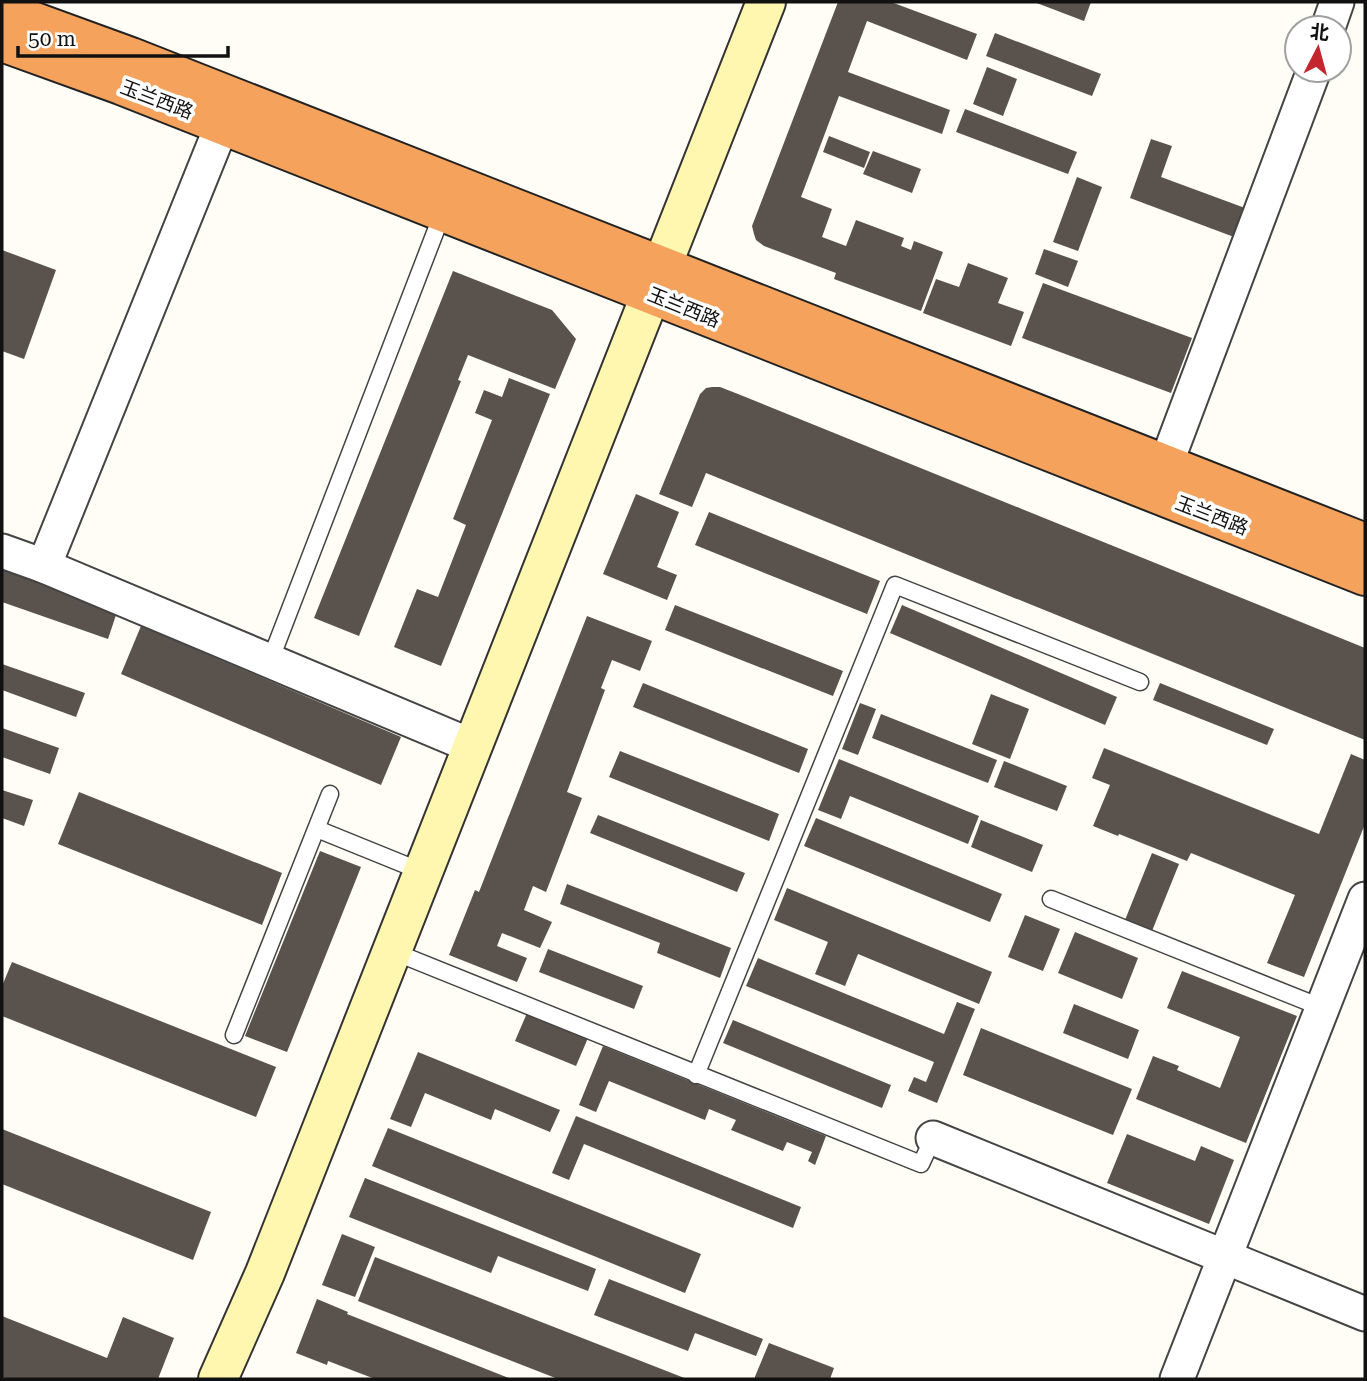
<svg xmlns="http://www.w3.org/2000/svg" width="1367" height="1381" viewBox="0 0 1367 1381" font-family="'Roboto Serif','Noto Sans SC',serif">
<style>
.building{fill:#5a524d}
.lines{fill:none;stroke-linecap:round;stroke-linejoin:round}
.lane-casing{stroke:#444;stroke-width:19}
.street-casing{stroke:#444;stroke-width:37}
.secondary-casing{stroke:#333;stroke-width:42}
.highway-casing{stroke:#222;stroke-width:42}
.lane{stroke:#fff;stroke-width:16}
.street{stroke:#fff;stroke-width:33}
.secondary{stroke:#fff6b0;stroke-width:38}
.highway{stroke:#f5a25d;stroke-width:38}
.labels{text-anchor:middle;stroke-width:7;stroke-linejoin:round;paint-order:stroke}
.street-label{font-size:19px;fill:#111;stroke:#fff}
</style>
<rect width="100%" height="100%" fill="#fffdf5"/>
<g class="building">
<polygon points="838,2 891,2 977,34 967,60 867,21 848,72 950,110 942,134 839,96 801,197 832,209 822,237 846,246 856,220 904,238 901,246 911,250 914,241 943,252 921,311 834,279 836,273 764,246 756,240 754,234 752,226"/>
<polygon points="1034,2 1091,2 1084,21"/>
<polygon points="995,33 1101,74 1092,96 986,56"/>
<polygon points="987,67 1017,79 1003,116 973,104"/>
<polygon points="965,109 1077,152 1068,174 956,132"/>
<polygon points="829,136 870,152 864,168 823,152"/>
<polygon points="1151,139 1172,146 1161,177 1245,208 1234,237 1130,198"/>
<polygon points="873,151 921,169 912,193 863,174"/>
<polygon points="1077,177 1102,187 1078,251 1053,242"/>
<polygon points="1044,249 1078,261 1068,287 1035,274"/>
<polygon points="2,250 56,270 24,359 2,351"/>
<polygon points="968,263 1008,278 998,303 1024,312 1011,346 923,313 936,279 959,287"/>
<polygon points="453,271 552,310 576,339 555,389 468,355 458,380 461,381 359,636 314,618"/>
<polygon points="1043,283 1192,338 1171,393 1022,338"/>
<polygon points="509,378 550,394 441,666 394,647 417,589 438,597 466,525 453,519 492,420 475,413 484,390 502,397"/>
<polygon points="712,387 720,387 738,394 1365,648 1365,740 706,473 692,507 659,494 700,394 706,388"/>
<polygon points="636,494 679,512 657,567 677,575 667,600 603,574"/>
<polygon points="709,512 880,581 867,614 695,545"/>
<polygon points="2,567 118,609 108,639 2,602"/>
<polygon points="675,605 843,671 833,696 665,630"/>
<polygon points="902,605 1117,697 1105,725 890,633"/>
<polygon points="587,616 652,641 640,671 612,660 601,688 605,690 567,792 582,798 546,892 533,886 524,910 552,922 540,948 502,933 497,946 527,958 517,982 449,955 475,890 479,892"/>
<polygon points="141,626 401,737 381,785 121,674"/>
<polygon points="2,664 85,693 76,717 2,690"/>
<polygon points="643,683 808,749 799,773 633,707"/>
<polygon points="1160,683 1274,729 1267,745 1153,700"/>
<polygon points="991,694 1029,709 1010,759 972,744"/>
<polygon points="860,703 876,709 858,755 842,749"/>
<polygon points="881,714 997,760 988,783 872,738"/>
<polygon points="2,728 59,748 50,774 2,757"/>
<polygon points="1104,748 1319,834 1351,754 1365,760 1365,824 1304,977 1267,963 1295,895 1191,853 1187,861 1119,834 1118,836 1093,826 1110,785 1092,778"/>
<polygon points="620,751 779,814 769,841 609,777"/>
<polygon points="839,759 979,816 968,844 850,796 841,819 818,810"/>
<polygon points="1004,761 1067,786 1057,811 994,787"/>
<polygon points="2,790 33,800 24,826 2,818"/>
<polygon points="79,792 282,873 262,925 58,844"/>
<polygon points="598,815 745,873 737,892 590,833"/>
<polygon points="816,818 1002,894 990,922 804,846"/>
<polygon points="981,820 1043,845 1032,872 971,847"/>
<polygon points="320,851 361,867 287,1052 245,1036"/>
<polygon points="1152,853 1179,864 1152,931 1125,920"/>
<polygon points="567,884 731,948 720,978 657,953 660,943 560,904"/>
<polygon points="787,888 992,972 979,1004 858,954 845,986 815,974 828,942 774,920"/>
<polygon points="1025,915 1060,929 1043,971 1008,957"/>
<polygon points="1075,932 1138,958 1122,999 1058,973"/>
<polygon points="548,949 643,986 634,1009 539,972"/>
<polygon points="758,958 944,1034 957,1002 975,1009 937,1103 908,1091 914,1077 926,1082 934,1062 746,986"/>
<polygon points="12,962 276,1067 256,1117 2,1016 2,986"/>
<polygon points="1182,971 1297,1016 1246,1143 1136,1099 1153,1056 1179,1066 1177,1070 1220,1088 1240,1037 1167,1008"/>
<polygon points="1074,1004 1139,1030 1128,1059 1063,1033"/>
<polygon points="527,1013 588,1038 576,1066 515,1041"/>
<polygon points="733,1020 891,1085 882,1108 723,1043"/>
<polygon points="981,1028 1132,1089 1113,1135 963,1075"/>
<polygon points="603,1046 826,1136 815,1165 808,1161 812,1152 787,1142 783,1151 731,1130 736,1120 709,1109 705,1120 609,1081 596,1112 579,1105"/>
<polygon points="418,1052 560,1110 550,1132 495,1109 491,1120 425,1093 411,1127 390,1119"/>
<polygon points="576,1116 801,1207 793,1228 584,1144 569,1180 552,1173"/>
<polygon points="388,1128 701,1254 685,1293 372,1166"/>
<polygon points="2,1129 211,1212 193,1260 2,1184"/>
<polygon points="1127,1134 1195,1161 1201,1146 1234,1160 1209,1224 1107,1183"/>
<polygon points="365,1178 596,1269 588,1291 498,1256 491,1273 349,1217"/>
<polygon points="342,1234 375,1247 355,1297 322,1285"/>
<polygon points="375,1257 687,1379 558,1379 358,1301"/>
<polygon points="609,1279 763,1339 756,1356 695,1333 688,1351 594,1315"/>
<polygon points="317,1299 348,1312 347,1314 511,1379 375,1379 328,1361 327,1365 296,1353"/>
<polygon points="2,1316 107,1358 123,1317 174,1338 158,1379 8,1379 2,1377"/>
<polygon points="769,1343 834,1368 830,1379 754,1379"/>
</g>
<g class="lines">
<defs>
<g id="lane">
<polyline points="270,661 443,212"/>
<polyline points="317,829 423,872"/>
<polyline points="1051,899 1323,1008"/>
<polyline points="392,951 921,1164 933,1138"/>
<polyline points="234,1035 330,794"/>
<polyline points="696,1075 895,585 1140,682"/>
</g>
<g id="street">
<polyline points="1328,28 1337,2"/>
<polyline points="1166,464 1314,70"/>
<polyline points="2,551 44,566 472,746"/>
<polyline points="44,566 222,125"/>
<polyline points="933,1138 1365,1314"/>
<polyline points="1177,1379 1365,899"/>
</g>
<polyline id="secondary" points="218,1379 265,1273 766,2"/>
<g id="highway">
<polyline points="2,10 131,57 1365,543"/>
<polyline points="2,42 121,85 1365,576"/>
</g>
</defs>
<use href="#lane" class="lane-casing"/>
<use href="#street" class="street-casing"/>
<use href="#secondary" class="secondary-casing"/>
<use href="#highway" class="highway-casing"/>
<use href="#lane" class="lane"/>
<use href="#street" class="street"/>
<use href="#secondary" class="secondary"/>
<use href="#highway" class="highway"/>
</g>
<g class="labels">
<g class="street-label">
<text transform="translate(157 99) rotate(21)" y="7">玉兰西路</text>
<text transform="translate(684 307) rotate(22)" y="7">玉兰西路</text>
<text transform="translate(1212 515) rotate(21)" y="7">玉兰西路</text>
</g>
</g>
<rect width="1367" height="1381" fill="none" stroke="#111111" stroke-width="7"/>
<g transform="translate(1318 49) rotate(6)"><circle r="33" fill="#ffffff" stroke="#a0a0a0" stroke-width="2"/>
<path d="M0-5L12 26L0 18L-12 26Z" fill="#c4262e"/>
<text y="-10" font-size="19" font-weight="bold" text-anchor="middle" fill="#111111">北</text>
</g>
<path d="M18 46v10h210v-10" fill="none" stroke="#111111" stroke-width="3.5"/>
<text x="28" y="46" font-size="21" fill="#111111" stroke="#ffffff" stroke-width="5" paint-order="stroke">50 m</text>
</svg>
